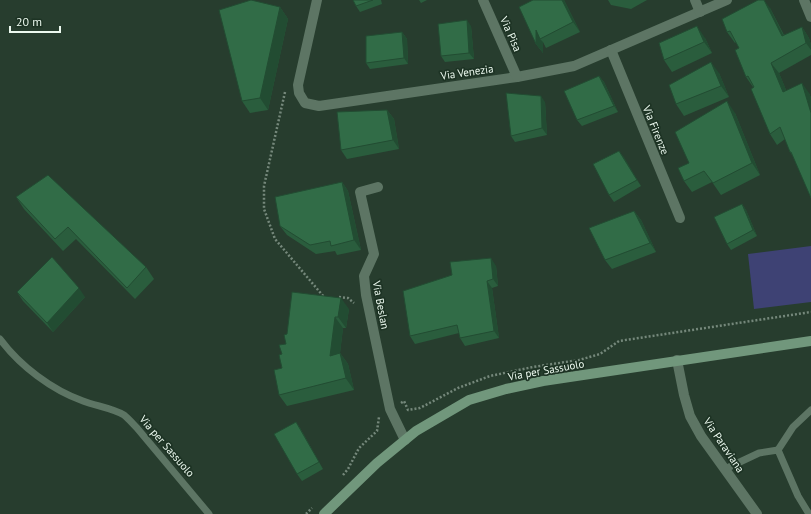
<svg xmlns="http://www.w3.org/2000/svg" width="811" height="514" viewBox="0 0 811 514" font-family="'PT Sans',sans-serif">
<style>
.green{fill:#3e4274}
.lines{fill:none;stroke-linecap:round;stroke-linejoin:round}
.path{stroke:#75887b;stroke-width:2.5;stroke-dasharray:2 2;stroke-linecap:butt}
.lane{stroke:#5d7564;stroke-width:7}
.street{stroke:#5d7564;stroke-width:10}
.secondary{stroke:#71977c;stroke-width:10}
.wall{fill:#2a5d3d}
.shaded-wall{fill:#224c32}
.building{fill:#316c47;stroke:#224c32}
.labels{text-anchor:middle;stroke-width:3.5;stroke-linejoin:round;paint-order:stroke}
.street-label{font-size:11px;fill:#ecf9ef;stroke:#1d3324}
</style>
<rect width="100%" height="100%" fill="#273d2e"/>
<polygon class="green" points="811,246 811,302 754,309 748,254"/>
<g class="lines">
<g class="path">
<polyline points="285,92 264,186 264,209 275,239 324,297"/>
<polyline points="339,297 348,298 354,303"/>
<polyline points="401,403 404,401 408,410 420,408 458,388 490,376 533,367 579,360 600,354 619,341 811,312"/>
<polyline points="343,475 348,469 359,448 377,431 379,417"/>
<polyline points="306,514 312,508"/>
</g>
<g class="lane">
<path d="M0,339C20,366 52,390 83,401C96,406 112,408 124,415C129,419 133,424 137,428L209,514"/>
<polyline points="778,450 793,427 811,410"/>
<polyline points="725,469 759,453 778,450 798,496 809,514"/>
</g>
<g class="street">
<polyline points="317,0 298,85 299,93 305,103 319,106 517,77 574,66 727,0"/>
<polyline points="483,0 517,77"/>
<polyline points="695,0 700,12"/>
<polyline points="804,0 811,17"/>
<polyline points="611,50 680,218"/>
<polyline points="378,187 360,192 374,254 364,276 366,295 390,409 405,440"/>
<polyline points="677,360 684,395 690,416 701,436 757,514"/>
</g>
<polyline class="secondary" points="324,514 377,463 416,431 469,400 506,389 543,381 811,341"/>
</g>
<g class="wall">
<polygon points="353,0 381,0 382,4 360,12 356,6"/>
<polygon points="419,0 427,0 421,3"/>
<polygon points="564,0 580,32 546,48 543,42 543,53 536,44"/>
<polygon points="608,0 647,0 631,9 611,5"/>
<polygon points="280,7 288,19 268,110 250,113 242,101"/>
<polygon points="770,8 784,35 802,27 809,38 811,45 811,55 779,73 786,90 809,93 811,98 811,198 794,158 790,152 785,139 777,145 770,134 753,87 746,77 739,48 736,42 735,43 727,32"/>
<polygon points="471,26 474,59 445,62 441,56"/>
<polygon points="402,32 407,39 408,64 370,69 366,63"/>
<polygon points="705,38 712,53 672,72 664,60"/>
<polygon points="719,73 729,97 684,116 676,104"/>
<polygon points="599,76 604,82 618,112 582,126 577,120"/>
<polygon points="545,102 547,135 515,142 511,136"/>
<polygon points="387,110 394,119 399,149 347,159 341,150"/>
<polygon points="735,113 760,175 721,195 712,182 692,192 684,181 689,163"/>
<polygon points="619,151 641,186 614,202 609,195"/>
<polygon points="342,182 348,191 361,250 337,255 335,251 316,254 287,235 280,226"/>
<polygon points="16,197 146,267 154,279 135,299 76,239 63,251 24,209"/>
<polygon points="742,204 746,210 757,236 731,250 727,244"/>
<polygon points="634,211 641,220 656,252 612,269 605,260"/>
<polygon points="496,266 498,286 492,288 499,338 465,346 460,338 459,333 415,344 410,336"/>
<polygon points="17,292 85,297 53,332 23,301"/>
<polygon points="349,309 346,328 343,328 340,353 348,364 354,390 287,406 279,395 282,368 282,354 286,344 287,334"/>
<polygon points="296,422 300,428 323,469 302,481 297,474"/>
</g>
<g class="shaded-wall">
<polygon points="562,0 564,0 580,32 573,22"/>
<polygon points="764,0 770,8 789,47 782,36"/>
<polygon points="280,7 288,19 268,110 260,98"/>
<polygon points="467,20 471,26 474,59 469,53"/>
<polygon points="697,26 705,38 712,53 704,42"/>
<polygon points="802,27 809,38 811,45 811,50 806,43"/>
<polygon points="536,30 540,39 543,42 543,53 536,44"/>
<polygon points="402,32 407,39 408,64 404,58"/>
<polygon points="711,62 719,73 729,97 721,86"/>
<polygon points="771,63 779,73 791,102 783,92"/>
<polygon points="599,76 604,82 618,112 614,106"/>
<polygon points="802,83 809,93 811,98 811,113"/>
<polygon points="541,96 545,102 547,135 542,128"/>
<polygon points="727,101 735,113 760,175 752,163"/>
<polygon points="387,110 394,119 399,149 393,140"/>
<polygon points="619,151 624,157 641,186 637,180"/>
<polygon points="342,182 348,191 361,250 354,240"/>
<polygon points="742,204 746,210 757,236 753,230"/>
<polygon points="634,211 641,220 656,252 650,243"/>
<polygon points="491,258 496,266 498,286 493,279"/>
<polygon points="487,281 492,288 499,338 494,331"/>
<polygon points="79,288 85,297 53,332 47,323"/>
<polygon points="341,298 349,309 346,328 338,317"/>
<polygon points="335,317 343,328 340,353 348,364 354,390 330,356"/>
<polygon points="296,422 300,428 323,469 319,462"/>
</g>
<g class="building">
<polygon points="251,0 280,7 260,98 242,101 219,10"/>
<polygon points="353,0 373,0 356,6"/>
<polygon points="533,0 562,0 573,22 540,39 536,30 536,44 519,7"/>
<polygon points="758,0 764,0 782,36 802,27 806,43 771,63 783,92 802,83 811,113 811,198 791,152 790,152 780,127 770,134 751,89 754,87 748,76 746,77 735,50 739,48 730,31 727,32 722,19"/>
<polygon points="467,20 469,53 441,56 438,24"/>
<polygon points="697,26 704,42 664,60 659,43"/>
<polygon points="402,32 404,58 366,63 366,36"/>
<polygon points="711,62 721,86 676,104 669,85"/>
<polygon points="599,76 614,106 577,120 564,91"/>
<polygon points="506,93 541,96 542,128 511,136"/>
<polygon points="727,101 752,163 713,183 704,171 684,181 678,168 689,163 675,132"/>
<polygon points="387,110 393,140 341,150 337,112"/>
<polygon points="619,151 637,180 609,195 593,164"/>
<polygon points="48,175 146,267 127,288 68,227 55,239 16,197"/>
<polygon points="342,182 354,240 331,246 330,241 310,245 280,226 275,197"/>
<polygon points="742,204 753,230 727,244 714,217"/>
<polygon points="634,211 650,243 605,260 589,228"/>
<polygon points="52,257 79,288 47,323 17,292"/>
<polygon points="491,258 493,279 487,281 494,331 460,338 457,325 410,336 403,291 452,275 450,262"/>
<polygon points="292,292 341,298 338,317 335,317 330,356 340,353 346,378 279,395 274,370 282,368 279,355 282,354 279,345 286,344 284,335 287,334"/>
<polygon points="296,422 319,462 297,474 274,434"/>
</g>
<g class="labels">
<g class="street-label">
<text transform="translate(511 34) rotate(66)" y="4">Via Pisa</text>
<text transform="translate(467 72) rotate(-8)" y="4">Via Venezia</text>
<text transform="translate(656 130) rotate(68)" y="4">Via Firenze</text>
<text transform="translate(381 305) rotate(79)" y="4">Via Beslan</text>
<text transform="translate(546 370) rotate(-10)" y="4">Via per Sassuolo</text>
<text transform="translate(724 445) rotate(56)" y="4">Via Paraviana</text>
<text transform="translate(167 446) rotate(49)" y="4">Via per Sassuolo</text>
</g>
</g>
<path d="M10 26v6h50v-6" fill="none" stroke="#ecf9ef" stroke-width="2"/>
<text x="16" y="26" font-size="12" fill="#ecf9ef" stroke="#1d3324" stroke-width="3" paint-order="stroke">20 m</text>
</svg>
